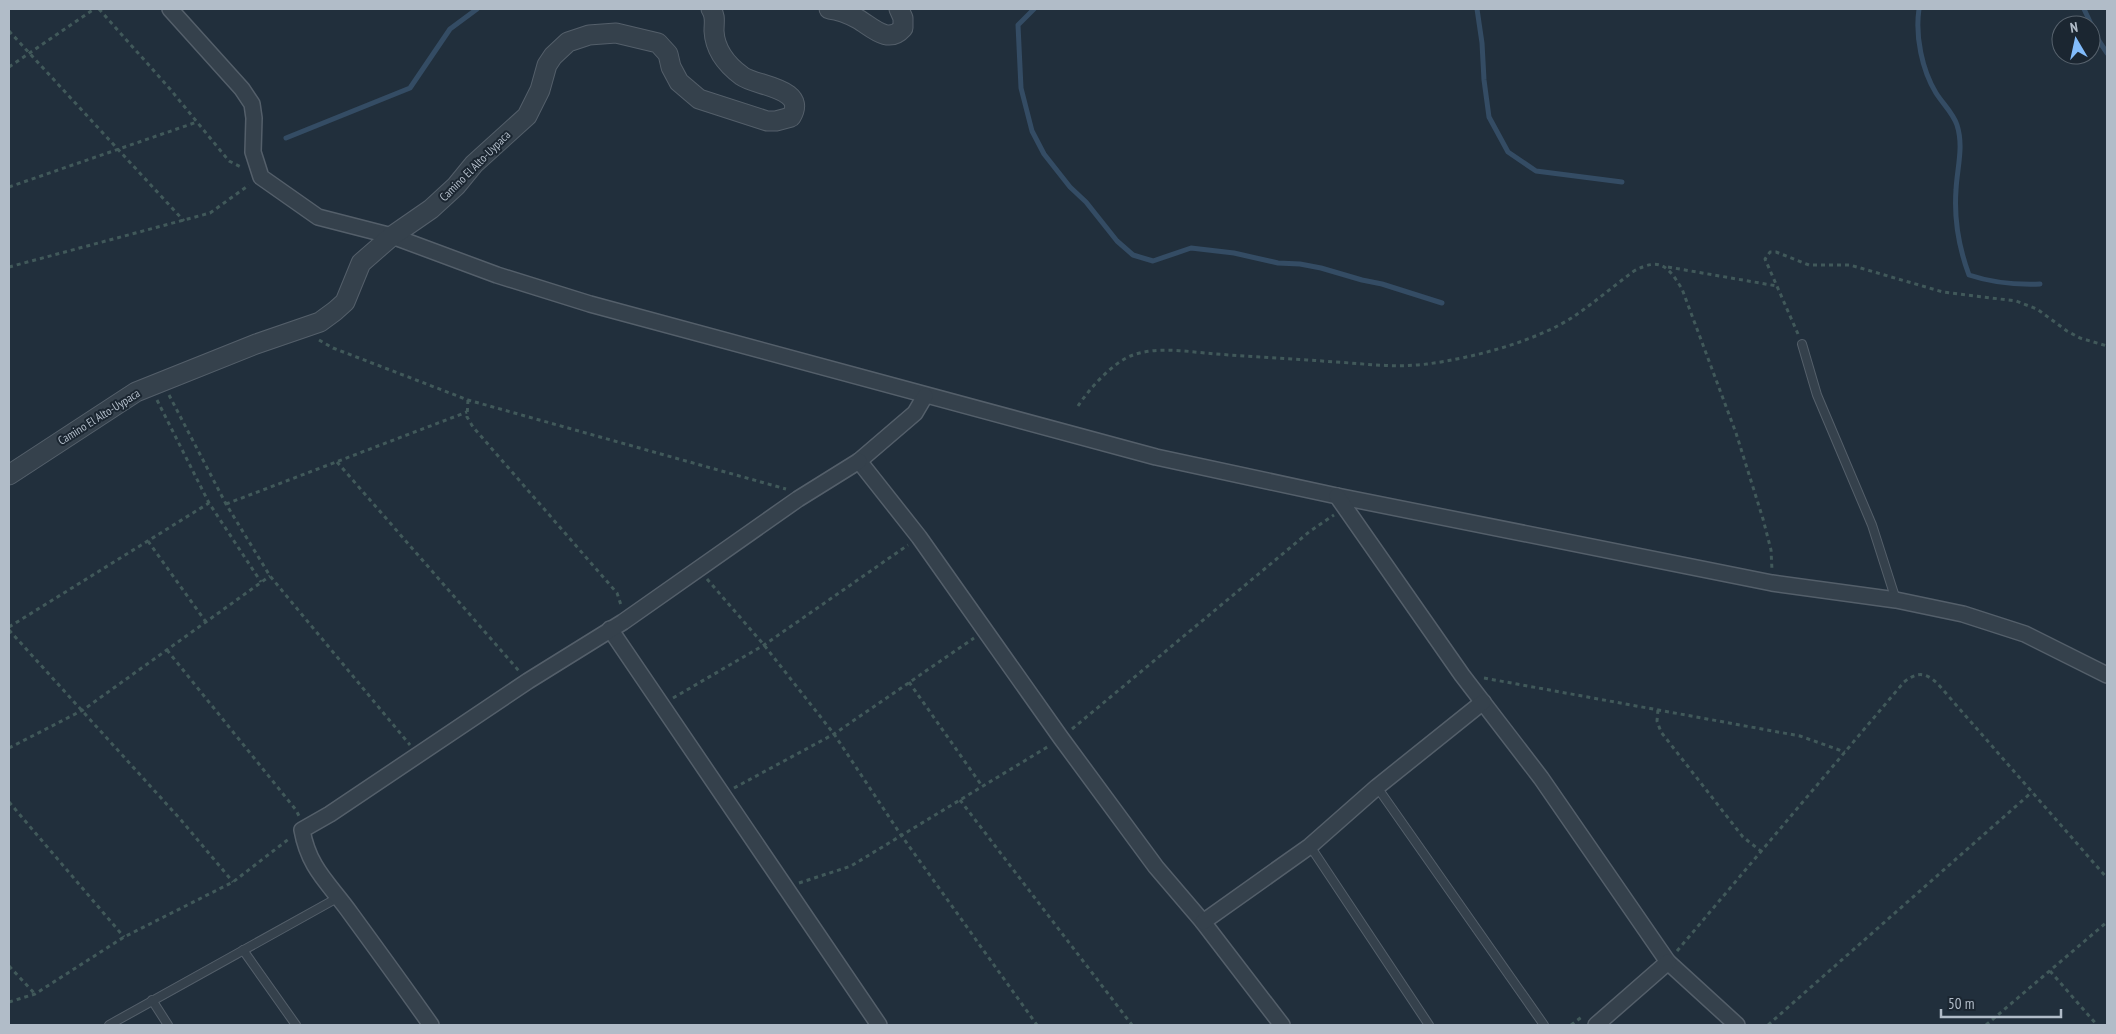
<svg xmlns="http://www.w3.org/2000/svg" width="2116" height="1034" viewBox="0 0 2116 1034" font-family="'PT Sans Narrow',sans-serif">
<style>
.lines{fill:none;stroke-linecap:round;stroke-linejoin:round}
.stream{stroke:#344c64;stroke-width:5}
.service-casing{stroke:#545f6a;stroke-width:10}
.minor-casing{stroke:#545f6a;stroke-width:18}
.tertiary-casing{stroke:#545f6a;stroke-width:21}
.path{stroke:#41595a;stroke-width:3;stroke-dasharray:4 4;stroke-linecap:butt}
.service{stroke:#35414c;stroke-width:8}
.minor{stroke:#35414c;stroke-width:15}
.tertiary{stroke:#35414c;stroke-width:19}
.labels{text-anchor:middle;stroke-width:4;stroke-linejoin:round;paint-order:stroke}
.street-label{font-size:12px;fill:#b1bcc8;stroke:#1b2631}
</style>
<rect width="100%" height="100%" fill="#212f3c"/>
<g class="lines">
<g class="stream">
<polyline points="1034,9 1018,25 1021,88 1032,131 1044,154 1070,187 1086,202 1117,241 1133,255 1153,261 1191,248 1234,253 1278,263 1300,264 1321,268 1362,280 1382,284 1442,303"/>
<polyline points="1477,9 1482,43 1484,80 1489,117 1508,152 1536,171 1622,182"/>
<path d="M1919,9C1915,36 1922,70 1936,93C1943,104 1953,113 1957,125C1964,147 1957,168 1956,190C1954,218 1959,248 1969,275C1993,283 2015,285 2040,284"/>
<polyline points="2084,9 2099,41 2107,53"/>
<polyline points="286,138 410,88 450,29 477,9"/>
</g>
<defs>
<g id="service">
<polyline points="1802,344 1817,395 1872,525 1896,600"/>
<polyline points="1377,787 1544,1025"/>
<polyline points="1310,846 1429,1025"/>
<polyline points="243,950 296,1025"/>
<polyline points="152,1000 168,1025"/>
<polyline points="109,1025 339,897"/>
</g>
<g id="minor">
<polyline points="170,9 242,89 252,104 254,118 253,152 261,177 318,217 392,236 497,275 590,304 1156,457 1337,496 1772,583 1896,600 1963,614 2025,634 2107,675"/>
<polyline points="925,396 915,413 859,461 919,537 1061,738 1156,867 1203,922 1282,1025"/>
<polyline points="1337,496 1462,675 1541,778 1668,962 1737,1025"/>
<polyline points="610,629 879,1025"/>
<polyline points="1203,922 1310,846 1377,787 1483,702"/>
<path d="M431,1025C405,988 378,951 351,914C329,883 309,869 302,830L330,814L528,681L623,622L798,499L859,461"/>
<polyline points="1596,1025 1668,962"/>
</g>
<g id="tertiary">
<path d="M829,9C839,10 849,14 858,19C872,27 888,45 903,28V18L899,9"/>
<path d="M9,475L136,392L256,344L320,322L335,311L345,302L361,263L392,236L431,209L456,186L474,164L527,116L540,90L547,65L553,56L568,42L589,35L616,33L658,43L668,54L671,67L679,82L699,99L767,121H776L791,117C809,88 755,86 742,76C727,65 715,50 714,31C714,22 716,16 711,9"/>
</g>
</defs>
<use href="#service" class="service-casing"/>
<use href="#minor" class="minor-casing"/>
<use href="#tertiary" class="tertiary-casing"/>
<g class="path">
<polyline points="99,9 170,89 229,161 243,168"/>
<polyline points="9,31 184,221"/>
<polyline points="9,67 94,9"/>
<polyline points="9,187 197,122"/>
<polyline points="9,267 210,213 249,185"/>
<polyline points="1668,267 1777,286"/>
<polyline points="1798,334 1765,259 1770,252 1776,252 1809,265 1850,265 1943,292 2016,301 2037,309 2067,331 2080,338 2107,346"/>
<polyline points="319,340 333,348 468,400 786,489"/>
<polyline points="169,395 226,504 270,576 410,745"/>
<polyline points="157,400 209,503 261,582"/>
<polyline points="468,400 467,417 473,427 617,593 621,605"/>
<path d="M1078,406C1090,388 1113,362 1133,355C1158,346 1190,352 1216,354C1256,357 1296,359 1336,362C1367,364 1396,368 1427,364C1473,358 1538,341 1576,315C1596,301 1615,285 1634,271C1660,257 1668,266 1682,289L1736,433L1763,519L1771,550L1772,570"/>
<polyline points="337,462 519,671"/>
<polyline points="226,504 467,412"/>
<polyline points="148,541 206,622"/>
<polyline points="707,579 764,645 834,734 901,835 1037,1025"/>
<polyline points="9,627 209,503"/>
<polyline points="9,630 181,820 233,882"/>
<polyline points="167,650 296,810 299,816"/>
<polyline points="1484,678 1800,736 1845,752"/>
<polyline points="909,682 982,786"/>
<polyline points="673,698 764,645 908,545"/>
<polyline points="1658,710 1657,721 1661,732 1743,837 1762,852"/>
<polyline points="1072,729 1309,532 1334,515"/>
<polyline points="9,748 83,710 270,576"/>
<polyline points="734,788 834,734 974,638"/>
<polyline points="960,800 1132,1025"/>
<polyline points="9,802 124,937"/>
<polyline points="799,883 851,866 1049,746"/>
<path d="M1677,951L1904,682C1917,672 1925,672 1937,683L2107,878"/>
<polyline points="9,966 35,994"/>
<polyline points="2050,971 2097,1025"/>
<polyline points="9,1002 35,994 124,937 233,882 290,838"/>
<polyline points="1571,1025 1583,1016"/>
<polyline points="1768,1025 2032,792"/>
<polyline points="1986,1025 2107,922"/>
</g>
<use href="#service" class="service"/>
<use href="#minor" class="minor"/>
<use href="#tertiary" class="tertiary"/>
</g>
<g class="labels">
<g class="street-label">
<text transform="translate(475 166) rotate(-45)" y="4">Camino El Alto-Uypaca</text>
<text transform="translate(99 417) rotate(-32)" y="4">Camino El Alto-Uypaca</text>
</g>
</g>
<rect width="2116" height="1034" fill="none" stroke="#b1bcc8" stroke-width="20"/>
<g transform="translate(2076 40) rotate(351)"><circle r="24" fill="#1b2631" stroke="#57626d"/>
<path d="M0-4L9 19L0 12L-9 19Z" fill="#82bcfc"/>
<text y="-8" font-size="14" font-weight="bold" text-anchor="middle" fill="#b1bcc8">N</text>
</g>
<path d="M1941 1009v8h120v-8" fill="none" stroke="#b1bcc8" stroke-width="2.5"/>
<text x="1948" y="1009" font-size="15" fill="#b1bcc8" stroke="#1b2631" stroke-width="4" paint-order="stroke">50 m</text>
</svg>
